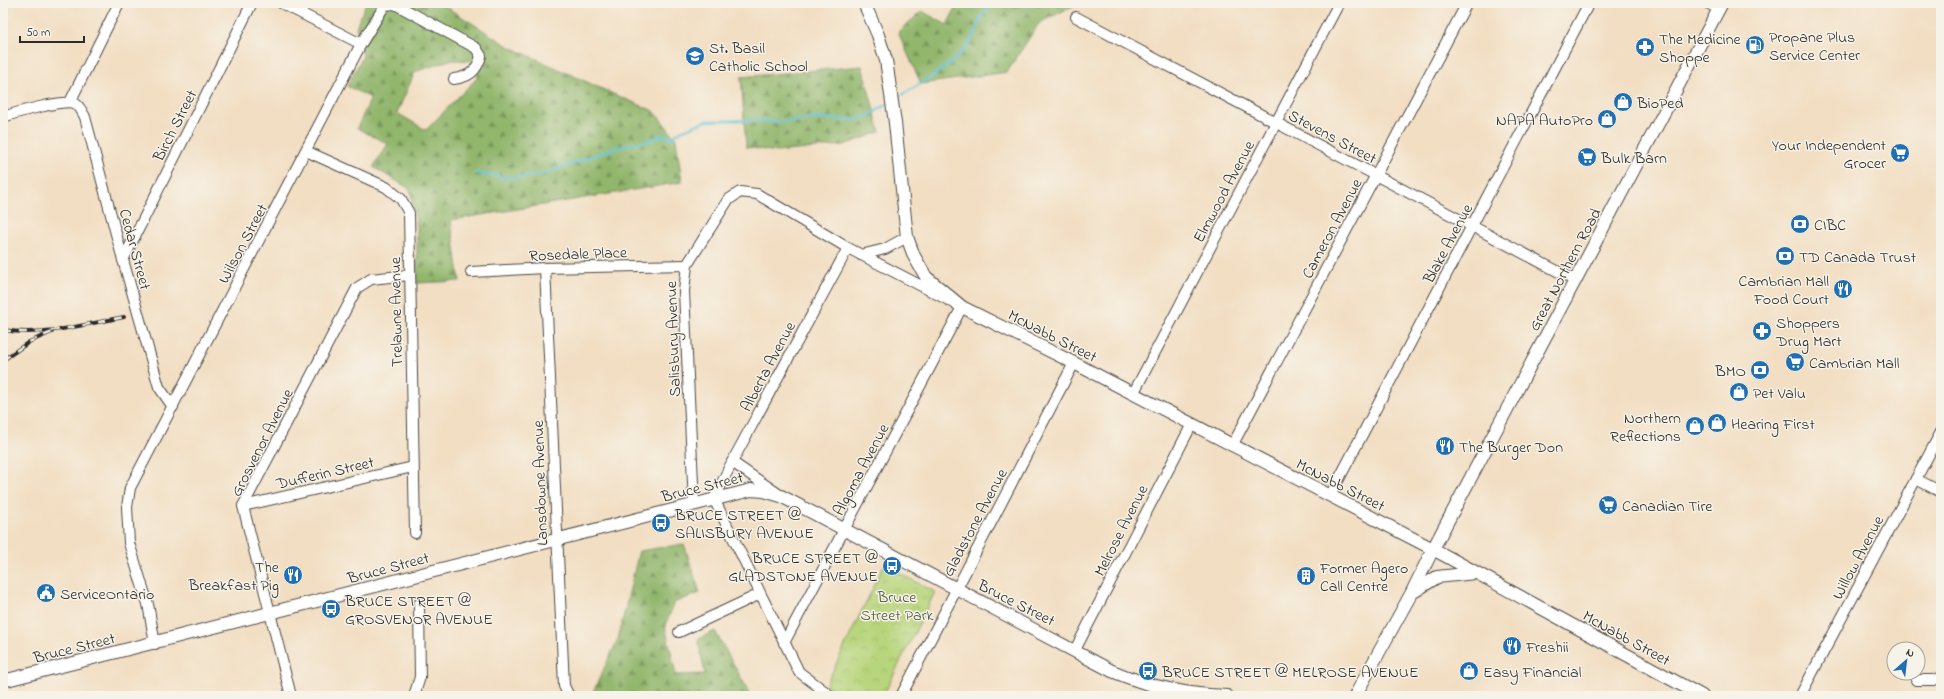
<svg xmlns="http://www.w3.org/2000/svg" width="1944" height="699" viewBox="0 0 1944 699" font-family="'Indie Flower',sans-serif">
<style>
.forest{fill:url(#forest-firs);stroke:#5e704c;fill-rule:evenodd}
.park{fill:url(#park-crowns);stroke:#718054}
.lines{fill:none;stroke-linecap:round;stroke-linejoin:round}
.stream{stroke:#59c1d5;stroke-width:2.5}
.minor-casing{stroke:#494642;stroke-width:12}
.major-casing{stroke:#494642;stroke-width:14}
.minor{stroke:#fff;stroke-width:10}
.major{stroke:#fff;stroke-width:12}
.rail-casing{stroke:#2b2b2b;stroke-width:4}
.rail{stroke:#f7f3e8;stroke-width:2.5;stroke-dasharray:8;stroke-linecap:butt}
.labels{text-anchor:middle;stroke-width:3;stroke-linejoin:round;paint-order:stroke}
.poi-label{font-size:16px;fill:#2b2b2b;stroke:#f7f3e8;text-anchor:start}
.street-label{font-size:16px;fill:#2b2b2b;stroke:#f7f3e8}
.park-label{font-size:16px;fill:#4e563f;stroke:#f7f3e8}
</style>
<defs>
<pattern id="forest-firs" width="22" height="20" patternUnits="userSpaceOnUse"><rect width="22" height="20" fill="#91b66c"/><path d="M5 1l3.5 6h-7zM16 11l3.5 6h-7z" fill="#779459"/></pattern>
<pattern id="park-crowns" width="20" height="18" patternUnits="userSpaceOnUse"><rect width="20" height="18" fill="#b7d57c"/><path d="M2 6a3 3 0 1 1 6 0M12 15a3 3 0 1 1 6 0" fill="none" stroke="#9eb76b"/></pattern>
</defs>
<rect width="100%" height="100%" fill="#f7f3e8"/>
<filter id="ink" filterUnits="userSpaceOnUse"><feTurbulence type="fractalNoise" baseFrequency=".025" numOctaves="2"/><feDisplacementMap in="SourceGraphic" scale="8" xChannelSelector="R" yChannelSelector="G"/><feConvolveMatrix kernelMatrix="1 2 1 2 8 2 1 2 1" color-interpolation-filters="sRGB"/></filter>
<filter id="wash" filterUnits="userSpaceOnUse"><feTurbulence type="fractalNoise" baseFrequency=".012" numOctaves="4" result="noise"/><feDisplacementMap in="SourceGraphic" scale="16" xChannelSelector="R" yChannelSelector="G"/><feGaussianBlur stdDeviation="0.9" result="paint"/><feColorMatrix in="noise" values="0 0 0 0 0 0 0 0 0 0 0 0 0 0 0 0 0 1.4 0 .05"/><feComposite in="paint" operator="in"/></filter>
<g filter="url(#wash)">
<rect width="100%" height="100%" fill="#f2dec2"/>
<g class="forest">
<path d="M366,3H440L508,46L611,93L654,111L676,139L682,182L451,220L460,281L417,283V227L410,189L373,167L388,144L357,128L371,98L347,86L363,56L356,27ZM450,60L478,61L477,78L426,130L397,113L415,72Z"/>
<polygon points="958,3 1079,3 1039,23 1007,72 921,84 898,32 922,11 947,25"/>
<polygon points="862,66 880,132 844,145 777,152 746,147 741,77"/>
<polygon points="684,544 700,593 675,602 665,625 676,675 705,674 698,639 715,631 751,696 591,696 618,639 639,551"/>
</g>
<polygon class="park" points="884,565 935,592 883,696 848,696 826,685"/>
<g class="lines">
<g class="stream">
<path d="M895,99C919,85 952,66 969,44C980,28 977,14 995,3"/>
<polyline points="476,173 510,178 544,174 615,148 650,140 662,135 671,138 681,131 706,121 753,120 780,122 819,118 854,120 868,116 889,103"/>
</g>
</g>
</g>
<g filter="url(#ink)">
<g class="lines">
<defs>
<g id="minor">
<polyline points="281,3 361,44"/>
<polyline points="1707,3 1719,9"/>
<polyline points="1076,17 1576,281"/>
<polyline points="70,102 119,3"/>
<path d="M3,117C15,113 67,98 76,104C80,107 83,113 85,117L123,260L159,387L173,407"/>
<polyline points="306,151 386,187 401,199 409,213 415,533"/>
<polyline points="861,255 885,249 907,237"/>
<polyline points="123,260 252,3"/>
<polyline points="545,268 564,686 569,696"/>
<polyline points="471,272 545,268 687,265"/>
<polyline points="1133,394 1339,3"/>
<polyline points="1232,446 1467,3"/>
<polyline points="732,462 777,493"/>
<polyline points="1916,479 1941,492"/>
<polyline points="1330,496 1589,3"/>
<polyline points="694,504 684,291 687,265 728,200 740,192 757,194 848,248 962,307 784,643"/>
<polyline points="243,506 413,467"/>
<polyline points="679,632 760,594"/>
<path d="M155,644L148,604L129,543L127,507L130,488L361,44L385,5L395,4L476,48L481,56C477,71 469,77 454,79"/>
<polyline points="1075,650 1192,424"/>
<polyline points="1916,680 1934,680 1941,677"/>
<polyline points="291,696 243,506 357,288 371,279 409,275"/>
<polyline points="414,696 420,677 419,604"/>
<polyline points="831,696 799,672 714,499 732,462 848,248"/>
<polyline points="901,696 1074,363"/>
<polyline points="1800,696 1941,432"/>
</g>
<g id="major">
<polyline points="864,3 878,35 886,60 895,123 907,237 914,256 926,277 962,307 1074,363 1433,549 1702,696"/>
<polyline points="1412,593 1437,577 1475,573"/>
<path d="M3,681L751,490L764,491L781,496L1112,671C1150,687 1186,695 1227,696"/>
<polyline points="1355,696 1411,594 1433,549 1722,3"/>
</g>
</defs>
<use href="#minor" class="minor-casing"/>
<use href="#major" class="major-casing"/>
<use href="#minor" class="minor"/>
<use href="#major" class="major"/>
<defs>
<g id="rail">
<path d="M3,330C43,337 85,324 124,317"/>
<polyline points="3,360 29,342 52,332"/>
<polyline points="3,679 7,696"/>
</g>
</defs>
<use href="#rail" class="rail-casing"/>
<use href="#rail" class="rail"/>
</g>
</g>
<defs>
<symbol id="fuel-disc" viewBox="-11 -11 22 22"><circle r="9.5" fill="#1f6fb2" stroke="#f7f3e8"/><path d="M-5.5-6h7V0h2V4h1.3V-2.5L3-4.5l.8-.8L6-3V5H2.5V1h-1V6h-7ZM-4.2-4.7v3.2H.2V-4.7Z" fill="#fff"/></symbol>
<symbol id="pharmacy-disc" viewBox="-11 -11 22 22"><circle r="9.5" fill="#1f6fb2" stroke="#f7f3e8"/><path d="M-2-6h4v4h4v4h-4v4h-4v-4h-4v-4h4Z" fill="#fff"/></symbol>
<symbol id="school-disc" viewBox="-11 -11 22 22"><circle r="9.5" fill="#1f6fb2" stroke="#f7f3e8"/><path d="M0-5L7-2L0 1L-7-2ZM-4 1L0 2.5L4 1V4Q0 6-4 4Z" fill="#fff"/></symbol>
<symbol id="shop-disc" viewBox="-11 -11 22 22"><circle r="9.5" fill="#1f6fb2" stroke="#f7f3e8"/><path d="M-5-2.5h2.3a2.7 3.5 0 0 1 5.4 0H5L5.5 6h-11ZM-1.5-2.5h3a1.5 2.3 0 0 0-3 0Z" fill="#fff"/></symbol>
<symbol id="supermarket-disc" viewBox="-11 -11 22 22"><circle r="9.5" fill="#1f6fb2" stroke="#f7f3e8"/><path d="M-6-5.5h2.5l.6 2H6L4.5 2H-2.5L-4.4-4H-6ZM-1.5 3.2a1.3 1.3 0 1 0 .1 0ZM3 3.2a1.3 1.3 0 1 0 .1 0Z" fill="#fff"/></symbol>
<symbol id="bank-disc" viewBox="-11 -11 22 22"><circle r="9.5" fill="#1f6fb2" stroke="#f7f3e8"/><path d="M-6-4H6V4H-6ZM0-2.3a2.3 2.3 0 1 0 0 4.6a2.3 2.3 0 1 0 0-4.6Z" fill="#fff"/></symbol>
<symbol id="restaurant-disc" viewBox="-11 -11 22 22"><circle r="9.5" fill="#1f6fb2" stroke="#f7f3e8"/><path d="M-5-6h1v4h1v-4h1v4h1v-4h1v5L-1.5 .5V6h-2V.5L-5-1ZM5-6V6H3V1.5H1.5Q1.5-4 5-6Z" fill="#fff"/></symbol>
<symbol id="bus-disc" viewBox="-11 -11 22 22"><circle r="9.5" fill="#1f6fb2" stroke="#f7f3e8"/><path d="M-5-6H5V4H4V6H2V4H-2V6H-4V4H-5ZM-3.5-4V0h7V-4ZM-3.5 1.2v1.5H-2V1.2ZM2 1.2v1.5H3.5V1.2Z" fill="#fff"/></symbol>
<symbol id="building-disc" viewBox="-11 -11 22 22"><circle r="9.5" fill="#1f6fb2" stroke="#f7f3e8"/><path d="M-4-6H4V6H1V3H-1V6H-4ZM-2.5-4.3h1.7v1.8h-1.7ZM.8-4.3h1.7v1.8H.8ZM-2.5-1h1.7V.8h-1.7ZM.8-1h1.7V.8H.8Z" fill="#fff"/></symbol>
<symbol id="civic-disc" viewBox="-11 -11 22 22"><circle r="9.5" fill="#1f6fb2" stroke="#f7f3e8"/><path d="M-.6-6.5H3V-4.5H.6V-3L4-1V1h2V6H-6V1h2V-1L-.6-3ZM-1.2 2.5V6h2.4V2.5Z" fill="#fff"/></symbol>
</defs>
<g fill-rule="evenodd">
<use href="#fuel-disc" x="1744" y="34" width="22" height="22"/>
<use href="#pharmacy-disc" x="1634" y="36" width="22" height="22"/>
<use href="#school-disc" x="684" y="45" width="22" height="22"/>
<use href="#shop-disc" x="1612" y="91" width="22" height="22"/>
<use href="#shop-disc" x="1596" y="108" width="22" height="22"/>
<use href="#supermarket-disc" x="1889" y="142" width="22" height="22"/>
<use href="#supermarket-disc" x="1576" y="146" width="22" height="22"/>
<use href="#bank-disc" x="1789" y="213" width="22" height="22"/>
<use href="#bank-disc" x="1774" y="245" width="22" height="22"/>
<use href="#restaurant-disc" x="1832" y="278" width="22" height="22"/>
<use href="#pharmacy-disc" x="1751" y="320" width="22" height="22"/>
<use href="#supermarket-disc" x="1784" y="351" width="22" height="22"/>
<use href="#bank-disc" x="1749" y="359" width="22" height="22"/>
<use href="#shop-disc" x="1728" y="381" width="22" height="22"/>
<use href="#shop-disc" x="1706" y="412" width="22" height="22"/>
<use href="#shop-disc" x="1684" y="415" width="22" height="22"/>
<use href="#restaurant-disc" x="1434" y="435" width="22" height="22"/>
<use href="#supermarket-disc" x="1597" y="494" width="22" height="22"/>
<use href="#bus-disc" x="650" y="512" width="22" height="22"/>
<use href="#bus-disc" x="881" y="555" width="22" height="22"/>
<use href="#restaurant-disc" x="282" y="564" width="22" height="22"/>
<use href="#building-disc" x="1295" y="565" width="22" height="22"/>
<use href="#civic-disc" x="35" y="582" width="22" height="22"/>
<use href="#bus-disc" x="320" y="598" width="22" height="22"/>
<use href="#restaurant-disc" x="1501" y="635" width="22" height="22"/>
<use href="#bus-disc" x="1137" y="660" width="22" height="22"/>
<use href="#shop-disc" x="1458" y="660" width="22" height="22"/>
</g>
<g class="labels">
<g class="poi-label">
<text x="1769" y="42">Propane Plus<tspan x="1769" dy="18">Service Center</tspan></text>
<text x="1659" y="44">The Medicine<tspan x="1659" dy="18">Shoppe</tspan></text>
<text x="709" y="53">St. Basil<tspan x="709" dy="18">Catholic School</tspan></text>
<text x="1637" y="108">BioPed</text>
<text x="1593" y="125" text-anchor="end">NAPA AutoPro</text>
<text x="1886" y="150" text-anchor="end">Your Independent<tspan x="1886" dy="18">Grocer</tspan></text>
<text x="1601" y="163">Bulk Barn</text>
<text x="1814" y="230">CIBC</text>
<text x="1799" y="262">TD Canada Trust</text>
<text x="1829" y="286" text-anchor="end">Cambrian Mall<tspan x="1829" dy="18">Food Court</tspan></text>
<text x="1776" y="328">Shoppers<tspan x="1776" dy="18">Drug Mart</tspan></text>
<text x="1809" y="368">Cambrian Mall</text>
<text x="1746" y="376" text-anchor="end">BMO</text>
<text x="1753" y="398">Pet Valu</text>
<text x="1681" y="423" text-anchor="end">Northern<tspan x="1681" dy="18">Reflections</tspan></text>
<text x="1731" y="429">Hearing First</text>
<text x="1459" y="452">The Burger Don</text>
<text x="1622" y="511">Canadian Tire</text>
<text x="675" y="520">BRUCE STREET @<tspan x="675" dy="18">SALISBURY AVENUE</tspan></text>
<text x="878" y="563" text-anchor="end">BRUCE STREET @<tspan x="878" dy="18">GLADSTONE AVENUE</tspan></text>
<text x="279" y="572" text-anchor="end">The<tspan x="279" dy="18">Breakfast Pig</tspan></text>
<text x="1320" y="573">Former Agero<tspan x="1320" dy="18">Call Centre</tspan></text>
<text x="60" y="599">ServiceOntario</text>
<text x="345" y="606">BRUCE STREET @<tspan x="345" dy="18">GROSVENOR AVENUE</tspan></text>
<text x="1526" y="652">Freshii</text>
<text x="1162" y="677">BRUCE STREET @ MELROSE AVENUE</text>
<text x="1483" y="677">Easy Financial</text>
</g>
<g class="street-label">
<text transform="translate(174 125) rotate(-63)" y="6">Birch Street</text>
<text transform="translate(1333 136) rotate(28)" y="6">Stevens Street</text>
<text transform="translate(1223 191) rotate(-62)" y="6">Elmwood Avenue</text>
<text transform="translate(1331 228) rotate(-62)" y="6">Cameron Avenue</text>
<text transform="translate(242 243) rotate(-62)" y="6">Wilson Street</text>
<text transform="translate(1447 243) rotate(-62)" y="6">Blake Avenue</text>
<text transform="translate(136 249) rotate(75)" y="6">Cedar Street</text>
<text transform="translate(578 253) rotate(-2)" y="6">Rosedale Place</text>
<text transform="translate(1564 269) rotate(-62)" y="6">Great Northern Road</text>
<text transform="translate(395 312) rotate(-91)" y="6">Trelawne Avenue</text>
<text transform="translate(1053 335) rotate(27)" y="6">McNabb Street</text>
<text transform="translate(672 339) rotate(-92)" y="6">Salisbury Avenue</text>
<text transform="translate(767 366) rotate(-62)" y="6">Alberta Avenue</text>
<text transform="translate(261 442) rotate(-63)" y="6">Grosvenor Avenue</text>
<text transform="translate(860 469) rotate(-62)" y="6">Algoma Avenue</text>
<text transform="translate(325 472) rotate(-13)" y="6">Dufferin Street</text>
<text transform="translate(539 483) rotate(-92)" y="6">Lansdowne Avenue</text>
<text transform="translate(1341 484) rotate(27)" y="6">McNabb Street</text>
<text transform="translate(702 486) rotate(-14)" y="6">Bruce Street</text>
<text transform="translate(974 522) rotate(-62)" y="6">Gladstone Avenue</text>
<text transform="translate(1120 530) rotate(-63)" y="6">Melrose Avenue</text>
<text transform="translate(1857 557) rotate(-62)" y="6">Willow Avenue</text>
<text transform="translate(388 567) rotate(-15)" y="6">Bruce Street</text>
<text transform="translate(1017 602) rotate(27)" y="6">Bruce Street</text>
<text transform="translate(1627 637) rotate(29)" y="6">McNabb Street</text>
<text transform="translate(74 647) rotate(-14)" y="6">Bruce Street</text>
</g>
<g class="park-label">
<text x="897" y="602">Bruce<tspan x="897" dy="18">Street Park</tspan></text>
</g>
</g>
<rect width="1944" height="699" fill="none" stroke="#f7f3e8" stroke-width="16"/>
<g transform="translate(1906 661) rotate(28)"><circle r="19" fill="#f7f3e8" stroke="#a5a39c"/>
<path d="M0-3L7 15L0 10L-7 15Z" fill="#1f6fb2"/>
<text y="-6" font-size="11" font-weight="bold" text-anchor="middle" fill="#2b2b2b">N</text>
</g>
<path d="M20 36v6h64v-6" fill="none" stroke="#2b2b2b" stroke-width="2"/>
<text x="26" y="36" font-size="12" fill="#2b2b2b" stroke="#f7f3e8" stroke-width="3" paint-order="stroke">50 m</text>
</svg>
